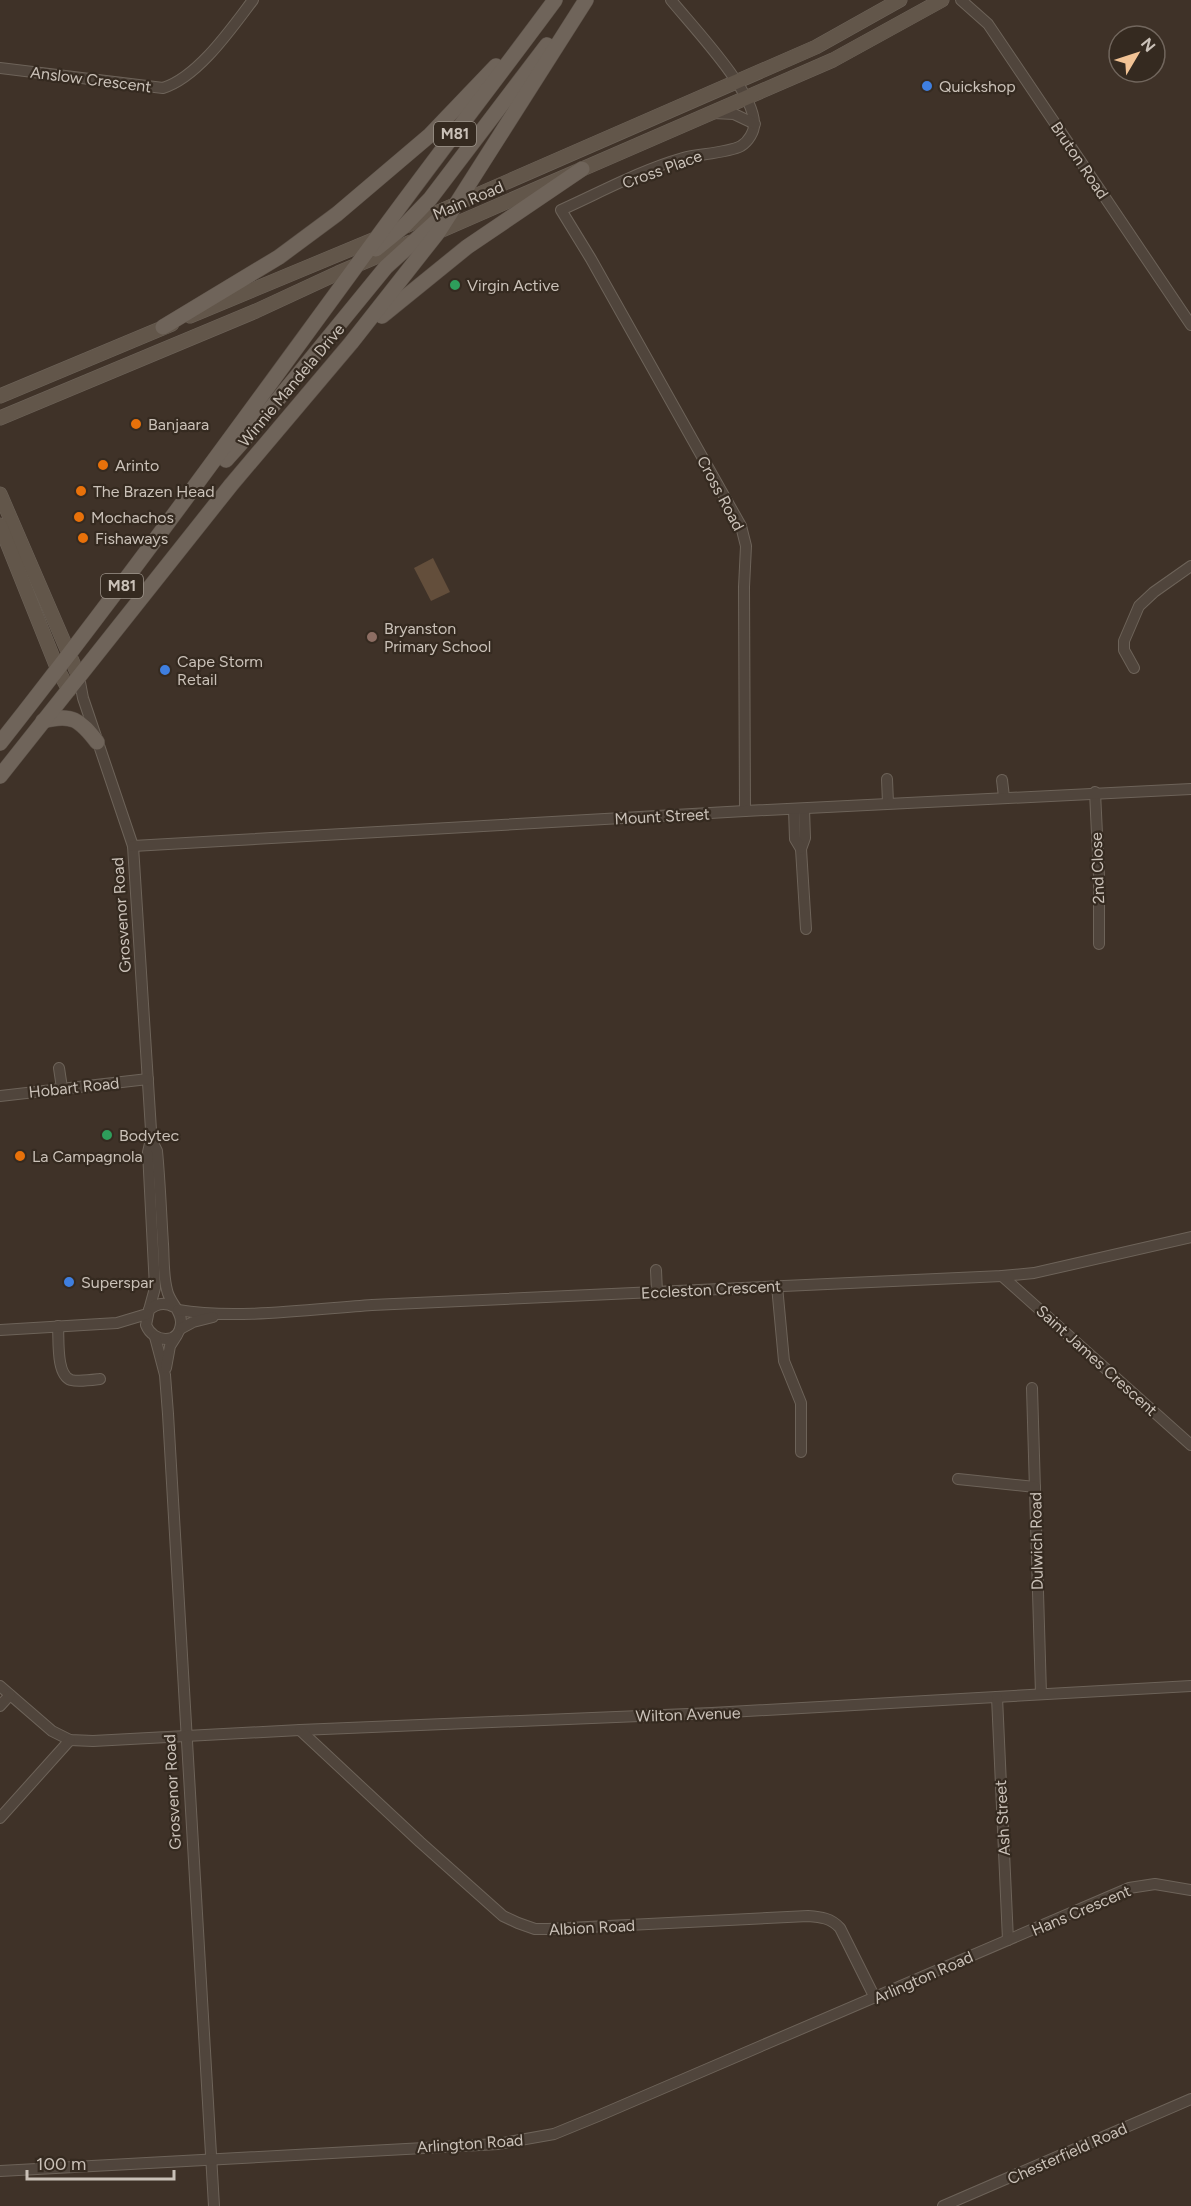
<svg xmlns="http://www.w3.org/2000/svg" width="1191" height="2206" viewBox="0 0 1191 2206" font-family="Figtree,sans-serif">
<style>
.water{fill:#634e3b}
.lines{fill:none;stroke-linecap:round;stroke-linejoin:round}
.street-casing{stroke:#6d6359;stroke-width:12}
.secondary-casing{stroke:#6d6359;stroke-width:15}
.primary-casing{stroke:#594e45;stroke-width:16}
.street{stroke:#50453c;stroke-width:10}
.secondary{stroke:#62564a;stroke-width:14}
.primary{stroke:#6f645a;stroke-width:15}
.shop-dot{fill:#3f7fe0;stroke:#352a20;stroke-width:2}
.leisure-dot{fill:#2e9e5b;stroke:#352a20;stroke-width:2}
.food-dot{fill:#e8710a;stroke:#352a20;stroke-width:2}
.education-dot{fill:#8d6e63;stroke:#352a20;stroke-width:2}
.labels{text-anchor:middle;stroke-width:4.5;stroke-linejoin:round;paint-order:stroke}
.shield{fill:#352a20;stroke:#9d948a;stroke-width:1.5}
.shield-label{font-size:15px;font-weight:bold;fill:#cac1b8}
.street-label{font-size:16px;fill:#cac1b8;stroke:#352a20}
.poi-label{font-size:16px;fill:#cac1b8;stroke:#352a20;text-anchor:start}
</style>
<rect width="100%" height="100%" fill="#3f3228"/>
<polygon class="water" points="433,558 450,592 431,601 414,568"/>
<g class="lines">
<defs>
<g id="street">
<path d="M671,0C693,27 754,91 754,123C755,131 748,142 741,146C728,153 698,154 683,158C641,170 601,192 561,210L591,259L741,526L746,546L744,587L745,811"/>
<polyline points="961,0 988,24 1191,325"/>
<path d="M0,68L163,88C198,77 231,29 253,0"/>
<polyline points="713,113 734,114 755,124"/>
<polyline points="1134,668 1124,650 1124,641 1139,606 1154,592 1191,566"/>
<polyline points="79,677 83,698 133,846 151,1130 151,1139 148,1152 155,1288 149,1310"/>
<polyline points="887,779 888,803"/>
<polyline points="1002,780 1004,797"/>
<polyline points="1095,792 1099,876 1099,944"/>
<polyline points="804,809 805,838 801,849 806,929"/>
<polyline points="794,810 795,839 801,849"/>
<polyline points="133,846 745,811 1191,789"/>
<polyline points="59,1068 62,1088"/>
<polyline points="0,1096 148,1079"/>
<path d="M151,1139L157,1151C160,1182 161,1213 163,1244C164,1259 163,1275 167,1290C169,1302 182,1311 181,1323C180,1345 153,1343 146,1325L149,1310C157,1303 165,1302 174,1307"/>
<polyline points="656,1270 657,1292"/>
<polyline points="1002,1276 1191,1445"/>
<polyline points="777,1286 784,1361 801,1403 801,1452"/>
<path d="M178,1310C236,1320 313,1309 372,1305L1002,1276L1034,1273L1191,1237"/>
<path d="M58,1326C59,1340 56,1375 71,1380C79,1382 92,1380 100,1379"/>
<polyline points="180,1329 193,1322 213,1317"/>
<polyline points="0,1330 117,1323 147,1314"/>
<polyline points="155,1337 165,1375 168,1414 214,2206"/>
<polyline points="166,1368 170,1346 177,1335"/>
<polyline points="1032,1388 1041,1694"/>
<polyline points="958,1479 1035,1487"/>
<polyline points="0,1686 52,1731 70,1740 93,1741 300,1730 712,1713 1191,1686"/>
<polyline points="997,1697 1008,1940"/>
<polyline points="0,1706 10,1695"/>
<path d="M300,1730L420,1842L503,1916L518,1923L535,1929H548L808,1916C821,1917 831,1918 840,1928L875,1998"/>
<polyline points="0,1818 70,1740"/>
<polyline points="0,2171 498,2144 554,2134 598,2116 1129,1888 1155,1884 1191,1890"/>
<polyline points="943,2206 1191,2099"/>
</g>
<g id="secondary">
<polyline points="406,226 816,47 900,0"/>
<polyline points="435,233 833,60 942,0"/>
<polyline points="190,316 380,237"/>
<polyline points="0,396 172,324"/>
<polyline points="0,418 256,311 338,273 411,242"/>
<polyline points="0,494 79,677"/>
<polyline points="0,525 58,670 69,690"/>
</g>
<g id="primary">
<polyline points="376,249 403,227 430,199 547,45"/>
<polyline points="382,316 467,247 582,169"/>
<polyline points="163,327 279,257 337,214 430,135 496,66"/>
<polyline points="226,460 252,431 386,267 442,216"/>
<path d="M43,721C72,713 80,720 97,742"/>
<path d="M0,743C130,578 252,408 376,239C435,158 496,80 555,0"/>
<polyline points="0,776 231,485 351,343 439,231 586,0"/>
</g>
</defs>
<use href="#street" class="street-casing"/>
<use href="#secondary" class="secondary-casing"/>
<use href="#primary" class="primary-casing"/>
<use href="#street" class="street"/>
<use href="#secondary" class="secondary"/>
<use href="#primary" class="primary"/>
</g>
<g class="shop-dot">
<circle cx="927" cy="86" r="6"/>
<circle cx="165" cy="670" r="6"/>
<circle cx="69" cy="1282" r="6"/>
</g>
<g class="leisure-dot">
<circle cx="455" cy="285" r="6"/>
<circle cx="107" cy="1135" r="6"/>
</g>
<g class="food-dot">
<circle cx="136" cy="424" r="6"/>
<circle cx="103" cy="465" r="6"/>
<circle cx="81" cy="491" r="6"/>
<circle cx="79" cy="517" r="6"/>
<circle cx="83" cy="538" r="6"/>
<circle cx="20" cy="1156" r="6"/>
</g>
<circle class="education-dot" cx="372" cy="637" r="6"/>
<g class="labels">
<g class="shield">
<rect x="434" y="122" width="42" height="24" rx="4.5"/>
<rect x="101" y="574" width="42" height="24" rx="4.5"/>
</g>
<g class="shield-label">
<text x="455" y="139">M81</text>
<text x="122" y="591">M81</text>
</g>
<g class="street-label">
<text transform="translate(91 79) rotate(7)" y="6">Anslow Crescent</text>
<text transform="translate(1080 160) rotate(56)" y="6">Bruton Road</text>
<text transform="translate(662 169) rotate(-20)" y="6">Cross Place</text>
<text transform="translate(468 200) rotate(-23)" y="6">Main Road</text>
<text transform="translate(291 385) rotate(-50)" y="6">Winnie Mandela Drive</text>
<text transform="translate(721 493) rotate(62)" y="6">Cross Road</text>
<text transform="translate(662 816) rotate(-3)" y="6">Mount Street</text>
<text transform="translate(1097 868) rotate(-92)" y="6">2nd Close</text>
<text transform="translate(121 915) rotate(-94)" y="6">Grosvenor Road</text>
<text transform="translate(74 1087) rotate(-6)" y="6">Hobart Road</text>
<text transform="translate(711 1289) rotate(-3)" y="6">Eccleston Crescent</text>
<text transform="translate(1097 1360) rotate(42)" y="6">Saint James Crescent</text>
<text transform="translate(1036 1541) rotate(-91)" y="6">Dulwich Road</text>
<text transform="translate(688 1714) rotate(-2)" y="6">Wilton Avenue</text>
<text transform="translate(172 1792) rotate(-93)" y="6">Grosvenor Road</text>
<text transform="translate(1002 1818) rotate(-93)" y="6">Ash Street</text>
<text transform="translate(1081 1910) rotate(-23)" y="6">Hans Crescent</text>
<text transform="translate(592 1927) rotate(-3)" y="6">Albion Road</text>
<text transform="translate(923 1977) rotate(-24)" y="6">Arlington Road</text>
<text transform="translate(470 2143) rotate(-4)" y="6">Arlington Road</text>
<text transform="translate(1067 2153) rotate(-24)" y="6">Chesterfield Road</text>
</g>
<g class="poi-label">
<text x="939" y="92">Quickshop</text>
<text x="467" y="291">Virgin Active</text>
<text x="148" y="430">Banjaara</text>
<text x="115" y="471">Arinto</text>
<text x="93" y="497">The Brazen Head</text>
<text x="91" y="523">Mochachos</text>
<text x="95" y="544">Fishaways</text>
<text x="384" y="634">Bryanston<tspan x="384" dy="18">Primary School</tspan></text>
<text x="177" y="667">Cape Storm<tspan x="177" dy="18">Retail</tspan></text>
<text x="119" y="1141">Bodytec</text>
<text x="32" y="1162">La Campagnola</text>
<text x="81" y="1288">Superspar</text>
</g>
</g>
<g transform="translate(1137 54) rotate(51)"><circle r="28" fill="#352a20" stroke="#71665d" stroke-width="1.5"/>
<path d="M0-4.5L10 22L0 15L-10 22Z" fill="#f2c395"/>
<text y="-9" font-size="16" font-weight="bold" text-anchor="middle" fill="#cac1b8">N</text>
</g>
<path d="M27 2170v9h147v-9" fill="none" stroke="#cac1b8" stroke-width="3"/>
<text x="36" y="2170" font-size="18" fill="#cac1b8" stroke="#352a20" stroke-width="4.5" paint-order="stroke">100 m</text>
</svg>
